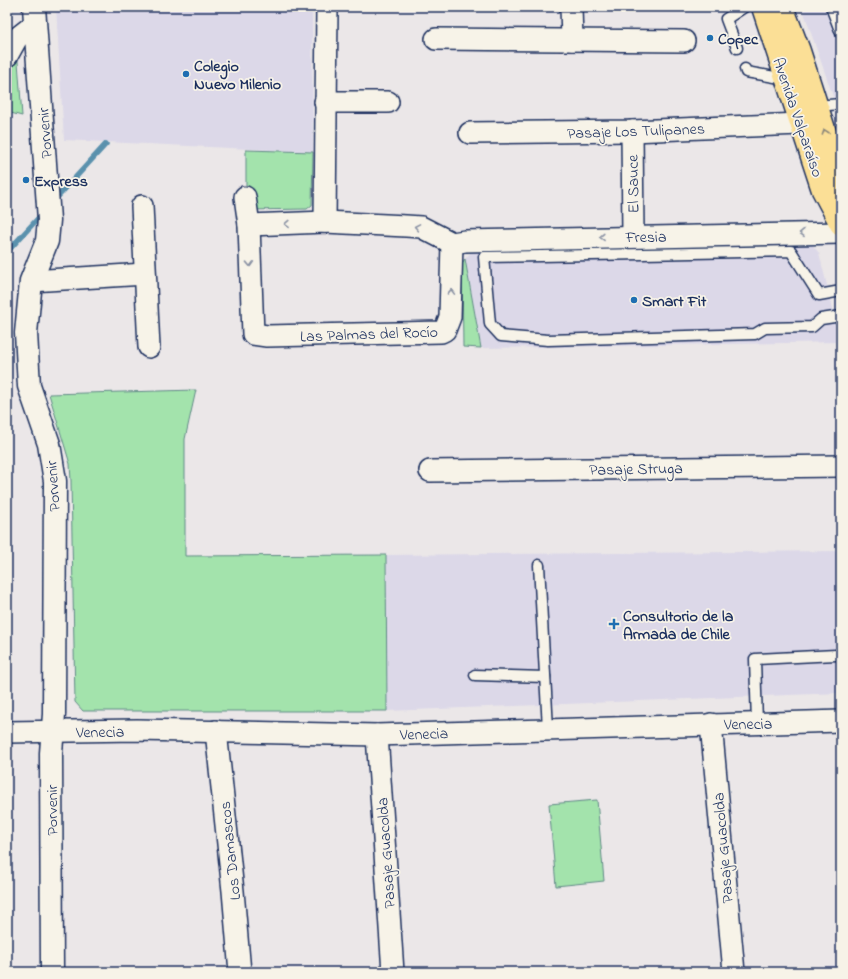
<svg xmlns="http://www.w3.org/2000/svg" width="848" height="979" viewBox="0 0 848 979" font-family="'Indie Flower',sans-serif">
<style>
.built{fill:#dcd8e8}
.green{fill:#a3e3ac;stroke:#5f8985}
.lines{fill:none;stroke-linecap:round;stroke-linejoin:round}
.stream{stroke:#5a91ad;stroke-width:5.5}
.service-casing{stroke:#1b2f5e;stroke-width:13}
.minor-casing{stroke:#1b2f5e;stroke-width:24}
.tertiary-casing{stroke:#1b2f5e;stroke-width:25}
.primary-casing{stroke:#1b2f5e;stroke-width:25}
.service{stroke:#f7f3e8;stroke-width:10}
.minor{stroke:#f7f3e8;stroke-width:21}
.tertiary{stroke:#f7f3e8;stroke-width:22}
.primary{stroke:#fbdf96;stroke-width:22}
.oneway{stroke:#8b877a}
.oneway2{stroke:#8991a3}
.poi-dot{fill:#1f6fb2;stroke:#f7f3e8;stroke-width:1.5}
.labels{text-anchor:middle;stroke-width:3.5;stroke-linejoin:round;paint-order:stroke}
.poi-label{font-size:16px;font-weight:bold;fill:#1b2f5e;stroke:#f7f3e8;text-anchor:start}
.street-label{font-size:16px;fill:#1b2f5e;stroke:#f7f3e8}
</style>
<rect width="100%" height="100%" fill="#ebe7e8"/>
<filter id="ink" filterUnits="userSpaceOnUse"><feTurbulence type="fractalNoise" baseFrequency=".025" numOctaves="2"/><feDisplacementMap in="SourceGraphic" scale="8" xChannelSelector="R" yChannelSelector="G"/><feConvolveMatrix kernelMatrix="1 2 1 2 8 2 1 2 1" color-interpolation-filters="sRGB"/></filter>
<g filter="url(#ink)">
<g class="built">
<polygon points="56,7 312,7 313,152 64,140"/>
<polygon points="802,7 841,7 841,119"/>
<polygon points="810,242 819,253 841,342 481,348 465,259 476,247"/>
<polygon points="841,551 841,693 387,711 386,555"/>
<polygon points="841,965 841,972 806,972 806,968"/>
</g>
<g class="green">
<polygon points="17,48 22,116 7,112 7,66"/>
<polygon points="246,150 313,152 312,205 307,209 250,210 246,193"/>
<polygon points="465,259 481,348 463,347 462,263"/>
<polygon points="196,390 185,439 185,556 386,555 387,711 83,711 75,702 71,481 70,464 49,394"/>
<polygon points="597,800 604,881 556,886 549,804"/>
</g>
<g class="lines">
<g class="stream">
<polyline points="53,202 106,144"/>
<polyline points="7,252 42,214"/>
</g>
<defs>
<g id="service">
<polyline points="831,7 841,33"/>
<polyline points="737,48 726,19 744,7"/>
<polyline points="745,69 746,72 786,79"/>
<polyline points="816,106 841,104"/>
<polyline points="841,291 819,295 791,251 484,257 490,324 501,336 548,340 755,334 765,328 812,327 821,319 841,316"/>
<polyline points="539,565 548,729"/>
<polyline points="475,675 545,677"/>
<polyline points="757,723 755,659 836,655"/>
</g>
<g id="minor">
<polyline points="571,7 572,40"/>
<polyline points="436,39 684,41"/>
<polyline points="7,56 17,38 35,24"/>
<polyline points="325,102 388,102"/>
<polyline points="632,131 633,236"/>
<polyline points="470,133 632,131 801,124"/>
<polyline points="245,197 249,225 253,334 267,336 441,332 445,330 450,317 452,243"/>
<polyline points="142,206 149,347"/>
<polyline points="325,222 327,7"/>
<polyline points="249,225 325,222 406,226 421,227 452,243"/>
<polyline points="452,243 465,241 841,233"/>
<polyline points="31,281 145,274"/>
<polyline points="430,471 841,466"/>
<polyline points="711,724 734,972"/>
<polyline points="216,731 233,891 240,972"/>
<polyline points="7,732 137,730 377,735 841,721"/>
<polyline points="377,735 393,972"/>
</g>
<polyline id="tertiary" points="34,7 49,220 47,241 31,281 26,333 29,386 49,444 55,481 54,714 51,753 52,972"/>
<g id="primary">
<polyline points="763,7 823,190 841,224"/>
<polyline points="782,7 799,51 841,182"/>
</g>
</defs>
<use href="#service" class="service-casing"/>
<use href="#minor" class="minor-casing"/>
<use href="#tertiary" class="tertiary-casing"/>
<use href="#primary" class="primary-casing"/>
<use href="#service" class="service"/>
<use href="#minor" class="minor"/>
<use href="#tertiary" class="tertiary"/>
<use href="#primary" class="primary"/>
</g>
<defs><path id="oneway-chevron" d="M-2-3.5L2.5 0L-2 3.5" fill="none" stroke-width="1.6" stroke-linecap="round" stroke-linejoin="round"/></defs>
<use class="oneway" href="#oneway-chevron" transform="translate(825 132) rotate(-109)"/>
<g class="oneway2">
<use href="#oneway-chevron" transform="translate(287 224) rotate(178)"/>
<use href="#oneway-chevron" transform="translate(417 227) rotate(-170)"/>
<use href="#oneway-chevron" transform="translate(802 233) rotate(179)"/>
<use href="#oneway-chevron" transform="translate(602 237) rotate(178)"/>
<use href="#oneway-chevron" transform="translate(250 264) rotate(88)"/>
<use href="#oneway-chevron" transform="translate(451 292) rotate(-88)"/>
</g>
</g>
<g class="poi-dot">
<circle cx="710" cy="38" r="4"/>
<circle cx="186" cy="74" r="4"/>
<circle cx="26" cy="180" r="4"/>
<circle cx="634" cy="300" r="4"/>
<path d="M612 618h4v4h4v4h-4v4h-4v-4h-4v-4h4z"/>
</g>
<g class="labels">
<g class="poi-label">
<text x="718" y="44">Copec</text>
<text x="194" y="71">Colegio<tspan x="194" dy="18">Nuevo Milenio</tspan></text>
<text x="34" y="186">Express</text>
<text x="642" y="306">Smart Fit</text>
<text x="623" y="621">Consultorio de la<tspan x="623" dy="18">Armada de Chile</tspan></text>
</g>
<g class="street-label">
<text transform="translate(799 117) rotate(71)" y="6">Avenida Valparaíso</text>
<text transform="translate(636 130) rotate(-2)" y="6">Pasaje Los Tulipanes</text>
<text transform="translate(44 133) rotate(-94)" y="6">Porvenir</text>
<text transform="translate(632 184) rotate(-91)" y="6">El Sauce</text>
<text transform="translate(646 236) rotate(-1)" y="6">Fresia</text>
<text transform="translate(369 333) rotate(-2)" y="6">Las Palmas del Rocío</text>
<text transform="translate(636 468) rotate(-1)" y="6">Pasaje Struga</text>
<text transform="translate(52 486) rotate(-94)" y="6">Porvenir</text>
<text transform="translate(748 723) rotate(-1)" y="6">Venecia</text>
<text transform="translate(100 731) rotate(-1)" y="6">Venecia</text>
<text transform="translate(424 733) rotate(-2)" y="6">Venecia</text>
<text transform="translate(51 810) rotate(-90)" y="6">Porvenir</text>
<text transform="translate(722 848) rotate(-95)" y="6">Pasaje Guacolda</text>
<text transform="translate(229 851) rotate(-96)" y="6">Los Damascos</text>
<text transform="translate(385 853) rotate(-94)" y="6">Pasaje Guacolda</text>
</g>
</g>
<rect width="848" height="979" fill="none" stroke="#f7f3e8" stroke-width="24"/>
<rect x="12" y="12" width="824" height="955" fill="none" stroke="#1b2f5e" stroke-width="1.5" filter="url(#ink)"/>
</svg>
